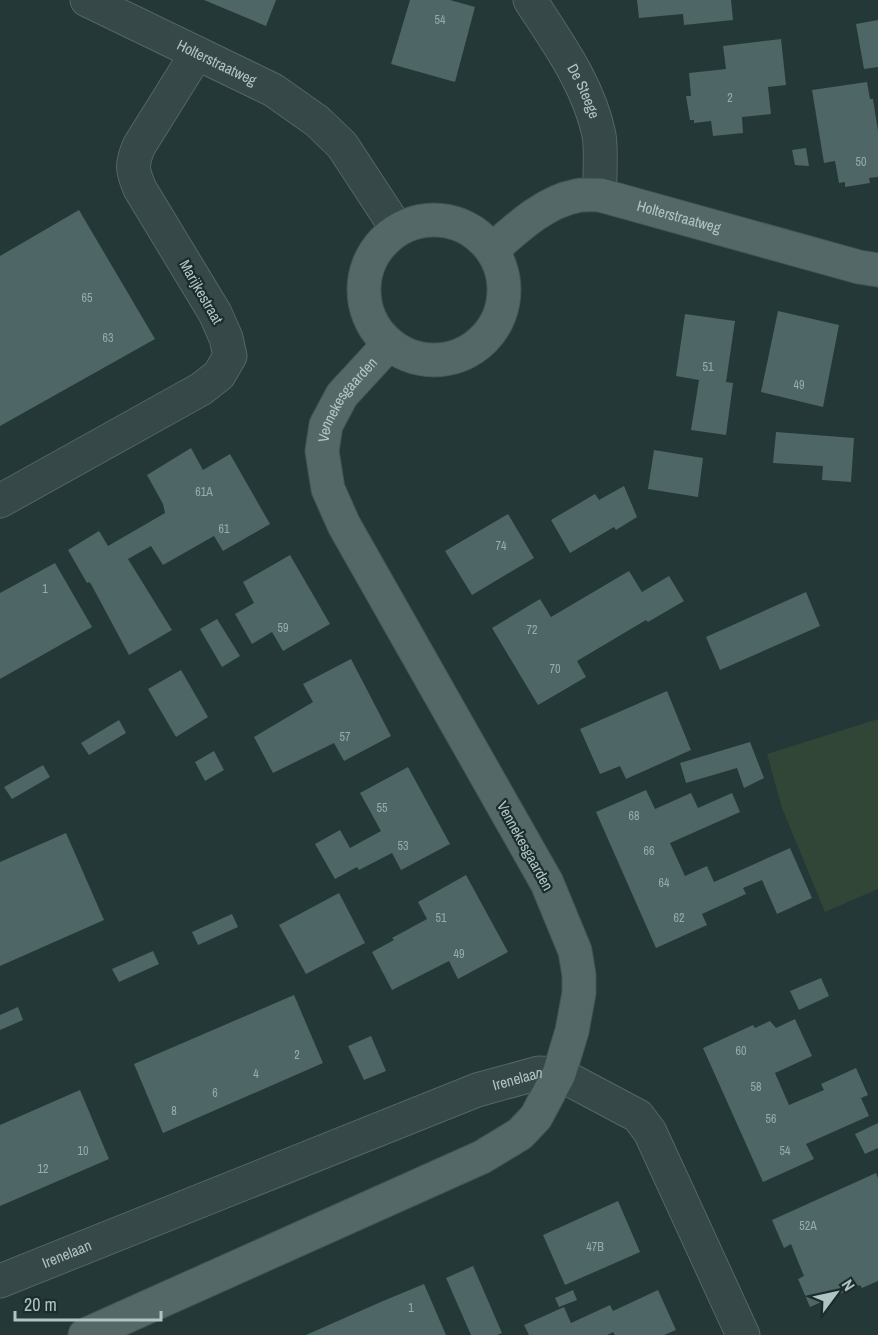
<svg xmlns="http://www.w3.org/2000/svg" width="878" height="1335" viewBox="0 0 878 1335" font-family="'Archivo Narrow',sans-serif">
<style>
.green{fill:#314637}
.building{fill:#4e6666}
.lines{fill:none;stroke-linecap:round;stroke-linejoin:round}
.minor-casing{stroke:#546666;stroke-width:35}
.major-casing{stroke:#425454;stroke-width:35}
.minor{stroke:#364848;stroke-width:33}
.major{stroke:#546868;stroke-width:33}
.labels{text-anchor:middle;stroke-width:4.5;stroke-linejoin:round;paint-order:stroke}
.number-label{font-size:12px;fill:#98acac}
.street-label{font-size:15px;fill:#b1c4c4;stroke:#1c2d2d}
</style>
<rect width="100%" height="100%" fill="#233837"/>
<polygon class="green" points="878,719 878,889 825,912 782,808 767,754"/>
<g class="building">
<polygon points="204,0 276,0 266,26"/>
<polygon points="410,0 450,0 475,7 455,82 391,64"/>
<polygon points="637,0 731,0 733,20 684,25 683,14 639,18"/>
<polygon points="878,20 878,67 864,69 856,24"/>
<polygon points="781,39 786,85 768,87 771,114 742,117 743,133 713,136 711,121 694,123 694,120 690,120 686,96 691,96 689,73 726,69 723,46"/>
<polygon points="867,82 870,99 873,99 878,131 878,177 869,178 870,183 845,187 845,182 839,183 835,161 824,163 812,90"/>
<polygon points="806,148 809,166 795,165 792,150"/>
<polygon points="79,210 155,339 0,426 0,256"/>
<polygon points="778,311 839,325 823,407 761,392"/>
<polygon points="685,314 735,321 726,382 733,383 726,435 691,430 699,380 676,376"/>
<polygon points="776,432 854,438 851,482 822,480 823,466 773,463"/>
<polygon points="191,448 203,470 230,454 270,524 223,551 214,536 163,565 151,546 128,559 172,630 129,655 91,584 89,582 87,583 68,550 99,531 108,546 165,513 163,504 147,475"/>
<polygon points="654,450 703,458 698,497 648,489"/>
<polygon points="624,486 637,517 616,530 614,527 570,553 551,520 595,494 599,500"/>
<polygon points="508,514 534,558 472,595 445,551"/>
<polygon points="290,555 330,624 283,651 272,632 252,644 235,614 254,603 243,582"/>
<polygon points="55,563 92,627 0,679 0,593"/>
<polygon points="629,571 642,592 669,576 684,601 648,622 646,620 577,661 586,677 538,705 492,628 540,599 551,617"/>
<polygon points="806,592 820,626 720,670 706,637"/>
<polygon points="217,619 240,656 222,667 200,629"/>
<polygon points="351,659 391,736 344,761 334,743 273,773 254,737 313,702 303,684"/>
<polygon points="181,670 208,717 176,737 148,689"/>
<polygon points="667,691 691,750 626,779 620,766 600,774 580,729"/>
<polygon points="119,720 126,733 89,755 81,743"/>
<polygon points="750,742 764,778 744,788 737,768 686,783 680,763"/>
<polygon points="214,751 224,770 205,781 195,762"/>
<polygon points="43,765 50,777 12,799 4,787"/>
<polygon points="408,767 450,844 401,870 392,853 359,870 357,867 335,879 315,844 340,830 350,848 381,831 360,793"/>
<polygon points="646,790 655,809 691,793 698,808 732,793 740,812 670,843 685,876 707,866 714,882 790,848 812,898 777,914 762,880 743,888 746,894 702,914 707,925 656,948 596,812"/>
<polygon points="66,833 104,920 0,966 0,862"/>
<polygon points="466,875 508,952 458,979 449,961 392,990 372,952 394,940 392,938 427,919 418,902"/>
<polygon points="339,893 365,943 306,974 279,925"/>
<polygon points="232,914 238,927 198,945 192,932"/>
<polygon points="153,951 159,964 119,982 112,969"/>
<polygon points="821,978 829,996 799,1010 790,991"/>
<polygon points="294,995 323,1063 163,1133 134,1064"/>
<polygon points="18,1007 23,1020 0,1030 0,1015"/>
<polygon points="795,1019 812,1056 775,1073 789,1105 824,1090 821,1084 856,1068 868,1095 861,1098 869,1116 806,1144 814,1159 763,1182 703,1048 753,1025 755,1028 770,1021 776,1028"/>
<polygon points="371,1036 386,1071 364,1080 348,1046"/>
<polygon points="80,1090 109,1159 0,1206 0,1125"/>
<polygon points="878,1123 878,1148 865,1154 855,1134"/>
<polygon points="876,1173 878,1178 878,1281 862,1288 860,1285 810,1307 798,1279 804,1276 797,1259 791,1244 784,1248 772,1220"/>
<polygon points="618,1201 640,1252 565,1285 543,1235"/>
<polygon points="473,1266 502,1333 497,1335 471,1335 446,1278"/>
<polygon points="424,1284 446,1335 306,1335 383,1301"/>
<polygon points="573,1290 577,1300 559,1307 555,1298"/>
<polygon points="658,1290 676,1330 664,1335 615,1335 613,1332 607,1335 529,1335 524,1325 564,1307 571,1323 610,1305 613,1311"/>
</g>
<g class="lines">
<defs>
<g id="minor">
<path id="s1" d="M87,0L273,90L317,121L342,145L397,229"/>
<path id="s2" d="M530,0C557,42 589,85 599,135C602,154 599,176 600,195"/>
<path d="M0,501L201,389L219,375L230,356L226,338L215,313L140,189C132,170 131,165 139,146L197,53"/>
<path id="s3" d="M0,1281L477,1090L539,1073L559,1074L638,1116L650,1132L743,1335"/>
</g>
<g id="major">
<circle cx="434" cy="290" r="70"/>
<path id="s4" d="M492,250C516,229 544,202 576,196C583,194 592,195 600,195L859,267L878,270"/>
<path id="s5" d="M85,1335L482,1157L520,1134L536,1117L559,1074L572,1031L579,993V975L575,951L547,883L344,525L328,489L322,451L326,425L342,395L389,344"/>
</g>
</defs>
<use href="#minor" class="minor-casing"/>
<use href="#major" class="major-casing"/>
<use href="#minor" class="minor"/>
<use href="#major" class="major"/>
</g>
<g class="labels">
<g class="number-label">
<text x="440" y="24">54</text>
<text x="730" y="102">2</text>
<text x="861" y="166">50</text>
<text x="87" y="302">65</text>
<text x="108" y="342">63</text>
<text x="708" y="371">51</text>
<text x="799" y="389">49</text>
<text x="204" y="496">61A</text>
<text x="224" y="533">61</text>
<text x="501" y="550">74</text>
<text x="45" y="593">1</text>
<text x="283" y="632">59</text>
<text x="532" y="634">72</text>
<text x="555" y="673">70</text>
<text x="345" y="741">57</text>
<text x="382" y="812">55</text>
<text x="634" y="820">68</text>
<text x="403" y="850">53</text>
<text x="649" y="855">66</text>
<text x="664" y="887">64</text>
<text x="441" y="922">51</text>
<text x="679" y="922">62</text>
<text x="459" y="958">49</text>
<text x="741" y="1055">60</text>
<text x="297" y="1059">2</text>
<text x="256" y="1078">4</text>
<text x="756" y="1091">58</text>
<text x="215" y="1097">6</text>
<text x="174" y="1115">8</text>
<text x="771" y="1123">56</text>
<text x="83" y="1155">10</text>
<text x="785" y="1155">54</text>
<text x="43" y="1173">12</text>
<text x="808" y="1230">52A</text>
<text x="595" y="1251">47B</text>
<text x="411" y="1312">1</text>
</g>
<g class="street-label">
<text dy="5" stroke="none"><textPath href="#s1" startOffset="144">Holterstraatweg</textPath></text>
<text dy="5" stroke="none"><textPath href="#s2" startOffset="106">De Steege</textPath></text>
<text dy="5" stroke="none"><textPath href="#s4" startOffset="207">Holterstraatweg</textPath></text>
<text transform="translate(201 292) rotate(60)" y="5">Marijkestraat</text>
<text dy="5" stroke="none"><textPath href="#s5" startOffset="1299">Vennekesgaarden</textPath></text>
<text transform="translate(525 846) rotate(61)" y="5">Vennekesgaarden</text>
<text dy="5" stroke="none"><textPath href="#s3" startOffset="556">Irenelaan</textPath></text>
<text dy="5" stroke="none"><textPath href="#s3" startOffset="72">Irenelaan</textPath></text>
</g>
</g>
<g transform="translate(836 1293) rotate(57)" stroke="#1c2d2d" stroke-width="4.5" paint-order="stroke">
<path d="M0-4.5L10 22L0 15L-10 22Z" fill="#b1c4c4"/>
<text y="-9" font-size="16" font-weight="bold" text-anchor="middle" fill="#b1c4c4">N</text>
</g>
<path d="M15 1311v9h146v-9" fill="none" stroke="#b1c4c4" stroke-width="3"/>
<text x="24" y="1311" font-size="18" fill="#b1c4c4" stroke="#1c2d2d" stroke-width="4.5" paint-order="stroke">20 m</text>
</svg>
